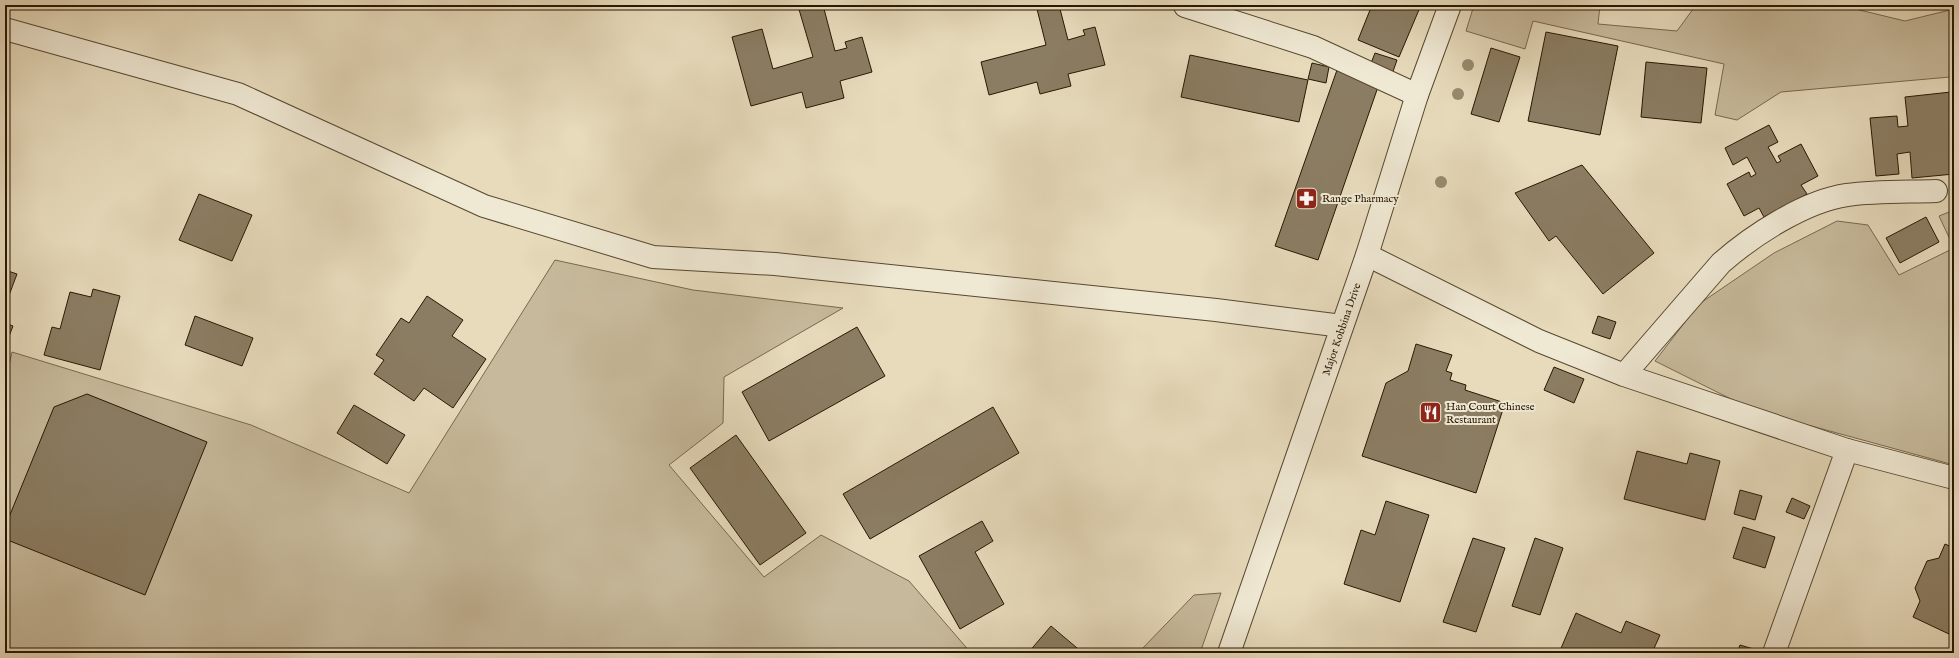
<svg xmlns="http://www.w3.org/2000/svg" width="1959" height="658" viewBox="0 0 1959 658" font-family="'IM FELL English',serif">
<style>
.green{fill:#c7ba9c;stroke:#78684f}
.building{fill:#8b7d63;stroke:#281702}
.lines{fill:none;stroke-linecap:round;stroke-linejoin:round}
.minor-casing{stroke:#584830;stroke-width:24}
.tertiary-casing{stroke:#584830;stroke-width:24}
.minor{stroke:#efe8d3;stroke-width:22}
.tertiary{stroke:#efe8d3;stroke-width:22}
.tree{fill:#988a6f}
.labels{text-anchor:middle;stroke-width:4;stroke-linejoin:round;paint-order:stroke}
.poi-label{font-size:11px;fill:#281702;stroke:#efe8d3;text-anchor:start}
.street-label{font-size:11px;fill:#281702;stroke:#efe8d3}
</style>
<rect width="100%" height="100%" fill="#e7dbbc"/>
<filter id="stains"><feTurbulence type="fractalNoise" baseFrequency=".005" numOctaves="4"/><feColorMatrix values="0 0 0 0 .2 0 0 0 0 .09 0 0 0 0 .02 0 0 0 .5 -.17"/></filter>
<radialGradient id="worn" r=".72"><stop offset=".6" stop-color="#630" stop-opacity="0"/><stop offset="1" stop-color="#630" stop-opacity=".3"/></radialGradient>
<g class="green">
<polygon points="1474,5 1600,5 1598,24 1677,31 1696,5 1839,5 1905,21 1954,9 1954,80 1950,77 1781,92 1737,120 1715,115 1724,64 1533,21 1525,49 1466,31"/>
<polygon points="1954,210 1954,465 1753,410 1655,361 1699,304 1774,253 1837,221 1868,225 1899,275 1954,248 1939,216"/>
<polygon points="555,260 693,290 843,308 724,377 723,423 669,465 764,577 821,535 909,581 971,653 5,653 5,383 12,352 251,425 409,493"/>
<polygon points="1221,593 1200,653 1142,653 1141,650 1194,595"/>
</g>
<g class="building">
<polygon points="492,5 507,5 493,9"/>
<polygon points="802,5 823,5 835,51 847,48 845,42 862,37 872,72 840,81 844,98 806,108 802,92 751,106 732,37 762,29 773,69 813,57 798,6"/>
<polygon points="1052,5 1059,5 1068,40 1085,35 1083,30 1095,27 1105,65 1068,74 1071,86 1040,94 1037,82 989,95 981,62 1046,45 1037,9"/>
<polygon points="1372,5 1421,5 1399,57 1358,40"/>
<polygon points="1546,32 1618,46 1600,135 1528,121"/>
<polygon points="1491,48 1520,57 1499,122 1471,114"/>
<polygon points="1375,53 1397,60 1390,80 1368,71"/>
<polygon points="1190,55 1308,80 1299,122 1181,97"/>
<polygon points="1646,62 1707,68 1701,123 1641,117"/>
<polygon points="1312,63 1329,67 1326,83 1308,79"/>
<polygon points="1337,70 1379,84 1318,260 1275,246"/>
<polygon points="1951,92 1954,123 1954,174 1912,178 1910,152 1897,154 1899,174 1876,176 1870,118 1897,116 1898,127 1908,126 1905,97"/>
<polygon points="1769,125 1778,142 1768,147 1777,163 1781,161 1778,156 1801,144 1818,176 1801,185 1807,194 1764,217 1759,208 1744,216 1727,184 1749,172 1751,177 1756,174 1747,157 1733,165 1725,148"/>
<polygon points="1582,165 1654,253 1603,294 1556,236 1549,241 1515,193"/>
<polygon points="199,194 252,215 232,261 179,240"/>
<polygon points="1926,217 1939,242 1900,263 1886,238"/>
<polygon points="5,270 17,274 5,306"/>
<polygon points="93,289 120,296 100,370 44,355 52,327 60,329 70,292 91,297"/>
<polygon points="427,296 463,320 452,336 486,359 453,408 424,388 414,401 374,374 384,360 376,355 401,318 409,323"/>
<polygon points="195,316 253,338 242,366 185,345"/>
<polygon points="1598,316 1616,322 1610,339 1592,333"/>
<polygon points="5,323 13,326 6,344 5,344"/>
<polygon points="857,327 885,376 769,441 742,392"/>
<polygon points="1416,344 1452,355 1446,371 1452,373 1450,380 1466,385 1465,390 1505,403 1476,493 1362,456 1386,383 1408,371"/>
<polygon points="1554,367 1584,379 1574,403 1544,390"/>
<polygon points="87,394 207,442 145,595 5,539 5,527 54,407"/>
<polygon points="354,405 405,435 387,464 337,433"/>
<polygon points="993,407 1019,453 870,539 843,494"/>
<polygon points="736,435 806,533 760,565 690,468"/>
<polygon points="1637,451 1687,464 1690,453 1720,461 1705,520 1624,499"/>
<polygon points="1740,490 1762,496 1755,520 1734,514"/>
<polygon points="1792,498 1810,506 1804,519 1786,512"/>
<polygon points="1386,501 1429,515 1400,602 1344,584 1361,530 1375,535"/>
<polygon points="982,521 993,541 975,552 1004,604 960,629 919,556"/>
<polygon points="1743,527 1775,537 1765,568 1733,558"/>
<polygon points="1473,538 1505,548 1476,632 1443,622"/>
<polygon points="1535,538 1563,548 1540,615 1512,606"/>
<polygon points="1945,544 1954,548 1954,624 1949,634 1913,617 1920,601 1915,588 1927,561 1939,558"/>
<polygon points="1576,613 1621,633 1626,621 1660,635 1652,653 1559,653"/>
<polygon points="1051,626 1083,653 1028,653"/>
<polygon points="1740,645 1757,650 1756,653 1737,653"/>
</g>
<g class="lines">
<defs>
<g id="minor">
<polyline points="1185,6 1313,47 1417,95"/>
<polyline points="5,29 238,94 484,206 653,257 775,264 1216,310 1342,326"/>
<polyline points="1367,255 1539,341 1624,375 1847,450 1954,478"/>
<path d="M1624,375L1721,263C1753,235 1805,201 1847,195C1875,191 1907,192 1936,191"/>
<polyline points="1774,653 1847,450"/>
</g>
<polyline id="tertiary" points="1229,653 1367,255 1417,95 1450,5"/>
</defs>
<use href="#minor" class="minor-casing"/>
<use href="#tertiary" class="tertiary-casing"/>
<use href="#minor" class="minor"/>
<use href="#tertiary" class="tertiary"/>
</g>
<g class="tree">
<circle cx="1468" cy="65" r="6"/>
<circle cx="1458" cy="94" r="6"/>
<circle cx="1441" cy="182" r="6"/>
</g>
<defs>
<symbol id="pharmacy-square" viewBox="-11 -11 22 22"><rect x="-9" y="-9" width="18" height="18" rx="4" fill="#8f2418" stroke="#efe8d3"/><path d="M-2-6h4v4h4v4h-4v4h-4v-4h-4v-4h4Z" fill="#fff"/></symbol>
<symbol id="restaurant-square" viewBox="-11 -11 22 22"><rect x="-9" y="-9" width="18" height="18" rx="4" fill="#8f2418" stroke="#efe8d3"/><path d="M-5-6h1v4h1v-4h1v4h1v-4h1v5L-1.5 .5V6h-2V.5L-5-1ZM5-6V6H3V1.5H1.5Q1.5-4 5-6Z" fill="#fff"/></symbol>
</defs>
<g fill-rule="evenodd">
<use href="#pharmacy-square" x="1294" y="186" width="25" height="25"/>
<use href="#restaurant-square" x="1418" y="400" width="25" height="25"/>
</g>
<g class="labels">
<g class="poi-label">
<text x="1322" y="202">Range Pharmacy</text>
<text x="1446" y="410">Han Court Chinese<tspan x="1446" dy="13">Restaurant</tspan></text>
</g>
<g class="street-label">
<text transform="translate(1341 329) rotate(-71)" y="4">Major Kobbina Drive</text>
</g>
</g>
<rect width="1959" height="658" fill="none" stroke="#e7dbbc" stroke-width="20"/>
<rect x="6" y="6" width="1947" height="646" fill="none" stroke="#281702" stroke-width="2"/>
<rect x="10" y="10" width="1939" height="638" fill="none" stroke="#281702"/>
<rect width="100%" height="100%" filter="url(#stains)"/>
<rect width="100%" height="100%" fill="url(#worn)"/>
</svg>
